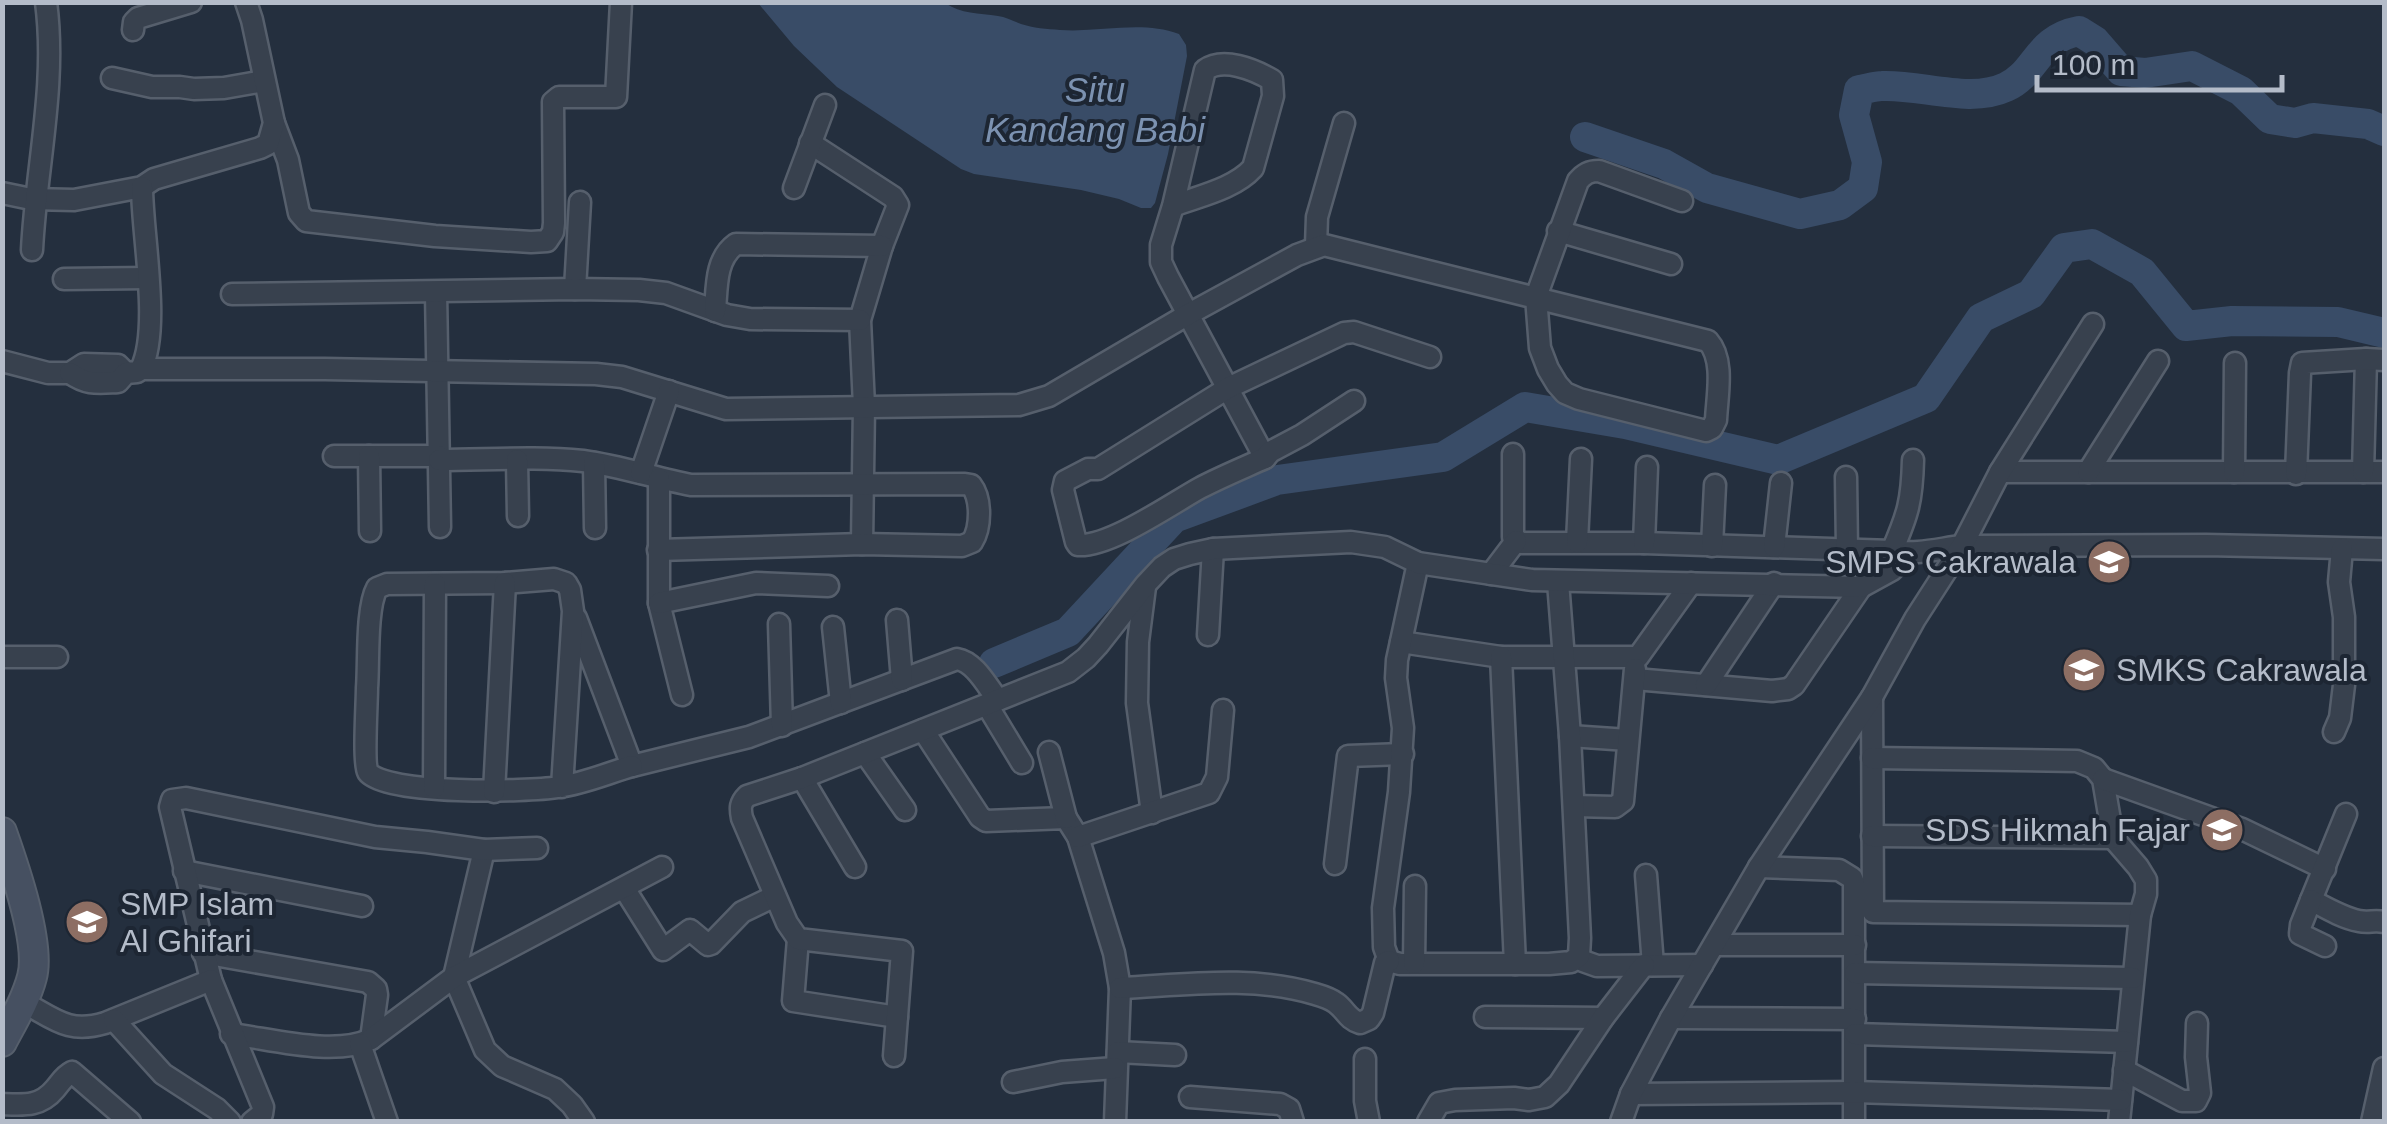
<svg xmlns="http://www.w3.org/2000/svg" width="2387" height="1124" viewBox="0 0 2387 1124" font-family="Arial,sans-serif">
<style>
.water{fill:#394c67}
.lines{fill:none;stroke-linecap:round;stroke-linejoin:round}
.river{stroke:#394c67;stroke-width:30}
.street-casing{stroke:#565f6c;stroke-width:25}
.secondary-casing{stroke:#565f6c;stroke-width:32}
.street{stroke:#38414e;stroke-width:20}
.secondary{stroke:#465061;stroke-width:28}
.labels{text-anchor:middle;stroke-width:8;stroke-linejoin:round;paint-order:stroke}
.poi-label{font-size:32px;fill:#b4bcc9;stroke:#1d2633;text-anchor:end}
.water-label{font-size:35px;font-style:italic;fill:#7c92b1;stroke:#1d2633}
</style>
<rect width="100%" height="100%" fill="#242f3e"/>
<path class="water" d="M758,3H945C961,14 979,13 998,16C1006,17 1013,21 1021,24C1033,28 1047,29 1060,30C1099,33 1141,20 1179,34L1186,45L1187,56L1168,154L1155,203L1151,208H1141L1119,199L1081,190L974,174L961,169L837,87L794,46Z"/>
<g class="lines">
<g class="river">
<path d="M1585,137L1664,164L1707,188L1800,214L1840,205L1863,188L1867,162L1854,115L1859,90C1866,89 1875,86 1882,86C1920,84 1970,104 2006,87C2037,73 2036,39 2079,31L2095,41L2121,71L2145,73L2192,66L2241,91L2270,119L2295,123L2313,118L2368,124L2384,131"/>
<polyline points="994,663 1068,632 1174,518 1277,480 1443,457 1525,407 1625,424 1778,460 1926,398 1981,318 2031,294 2064,248 2092,244 2142,272 2186,326 2232,321 2338,322 2384,333"/>
</g>
<defs>
<g id="street">
<polyline points="133,30 134,22 138,18 191,2"/>
<polyline points="112,78 152,87 180,87 194,89 224,88 264,81"/>
<polyline points="274,123 288,160 299,213 306,221 435,236 531,242 547,241 553,232 554,223 553,102 559,97 616,97 621,2"/>
<polyline points="810,143 893,197 898,205 882,246 860,320 864,406 862,544"/>
<polyline points="794,188 825,105"/>
<polyline points="2,193 31,199 74,200 142,187 154,179 260,148 268,144 274,123 252,20 246,2"/>
<path d="M1173,206C1199,196 1234,189 1253,168L1273,96L1272,80C1253,69 1223,57 1205,70L1173,206L1161,245V262L1168,277L1265,458"/>
<polyline points="1558,231 1671,264"/>
<polyline points="1316,246 1317,217 1344,123"/>
<path d="M32,250C36,167 57,85 46,2"/>
<polyline points="64,279 148,278"/>
<polyline points="575,289 580,202"/>
<polyline points="436,292 440,527"/>
<polyline points="232,294 575,289 639,290 666,293 727,315 750,319 860,320"/>
<path d="M715,311C717,287 715,259 736,244L882,246"/>
<polyline points="2,361 48,373 70,373 84,364 118,365 126,373"/>
<path d="M141,369C161,329 142,234 142,187"/>
<path d="M70,373C87,385 97,383 118,382L126,373L137,372L141,369H325L596,374L622,377L726,409L1019,405L1049,396L1187,315L1297,255L1324,245L1708,341C1725,360 1717,396 1716,420L1712,428L1706,431L1579,399L1565,393L1557,384L1548,369L1540,348L1536,297L1578,181C1584,174 1589,171 1599,171L1682,201"/>
<path d="M1354,401L1302,435L1270,452L1265,458C1243,468 1221,477 1200,488C1171,504 1110,547 1078,545L1076,542L1063,490L1065,481L1088,469H1098L1228,388L1344,333L1354,332L1430,357"/>
<path d="M1513,454V537L1521,543H1644L1892,551C1917,555 1937,549 1962,546L2206,545L2384,549"/>
<polyline points="334,456 439,456"/>
<polyline points="369,456 370,531"/>
<path d="M439,460C487,460 536,456 583,461C620,466 655,478 691,485L965,484L971,485C982,499 981,528 972,542L962,546L862,544L658,550"/>
<polyline points="517,460 518,516"/>
<polyline points="594,463 595,528"/>
<polyline points="2000,472 2384,472"/>
<polyline points="2088,472 2158,361"/>
<polyline points="2234,472 2235,363"/>
<polyline points="2363,472 2366,359"/>
<polyline points="641,473 669,391"/>
<polyline points="2296,474 2300,373 2302,363 2366,359 2384,360"/>
<polyline points="1846,477 1847,550"/>
<polyline points="659,479 659,603 682,695"/>
<polyline points="1577,542 1581,459"/>
<polyline points="1644,543 1647,467"/>
<polyline points="1712,546 1715,485"/>
<polyline points="1774,547 1781,483"/>
<path d="M1892,551C1908,514 1912,501 1913,460"/>
<polyline points="1491,574 1516,541"/>
<polyline points="1145,587 1138,642 1137,703 1152,813"/>
<polyline points="659,603 756,583 828,586"/>
<path d="M576,618L632,766L749,737L957,659C975,662 987,686 998,700"/>
<polyline points="897,620 902,680"/>
<polyline points="779,624 782,726"/>
<polyline points="833,627 841,703"/>
<polyline points="1208,635 1213,549"/>
<polyline points="1401,642 1501,657 1638,657 1691,583"/>
<polyline points="2,657 57,657"/>
<polyline points="1501,657 1515,964"/>
<polyline points="1635,679 1772,691 1788,689 1794,685 1861,587"/>
<polyline points="1706,685 1774,583"/>
<polyline points="1872,697 1873,912 2140,915"/>
<polyline points="987,705 1022,763"/>
<polyline points="923,730 980,817 986,821 1066,818 1078,837 1114,953 1120,988 1115,1122"/>
<polyline points="2334,732 2340,718 2344,685 2344,617 2339,582 2342,549"/>
<polyline points="1570,736 1628,740"/>
<polyline points="1049,752 1066,818"/>
<polyline points="865,753 905,810"/>
<polyline points="1872,758 2077,761 2094,768 2103,779 2113,838 2138,867 2146,880 2146,894 2140,915 2119,1122"/>
<polyline points="802,778 855,867"/>
<polyline points="2103,779 2242,829 2325,869"/>
<path d="M562,787L573,611L570,590L566,583L554,579L505,583L387,584L377,588C366,608 369,663 367,688C367,702 363,763 368,772C384,795 529,792 558,787C583,784 608,773 632,766"/>
<polyline points="434,788 435,584"/>
<polyline points="494,792 505,583"/>
<polyline points="1574,806 1615,807 1623,801 1635,669"/>
<path d="M2346,814L2311,900C2326,908 2343,918 2359,921C2368,923 2375,920 2384,922"/>
<polyline points="1872,836 2113,838"/>
<polyline points="1078,837 1209,793 1217,777 1223,710"/>
<polyline points="484,850 454,977 485,1050 502,1066 555,1089 572,1105 584,1122"/>
<polyline points="1335,864 1348,756 1403,754"/>
<polyline points="1759,867 1839,870 1852,878 1854,883 1854,1122"/>
<polyline points="184,871 362,906"/>
<polyline points="1646,875 1653,965"/>
<polyline points="624,888 663,950 690,930 708,945 711,944 742,912 775,896"/>
<polyline points="2311,900 2301,925 2300,934 2325,946"/>
<polyline points="798,939 793,1001 897,1017"/>
<polyline points="1714,945 1855,945"/>
<path d="M203,953L368,982L376,989L377,995L371,1039C335,1057 271,1039 231,1034"/>
<polyline points="1579,956 1583,961 1597,966 1702,965"/>
<polyline points="1389,961 1400,964 1549,964 1571,962 1579,956 1580,938 1570,736 1558,582"/>
<polyline points="1389,961 1384,947 1383,908 1399,792 1403,728 1396,678 1397,660 1418,563"/>
<polyline points="1414,963 1415,886"/>
<polyline points="1855,973 2133,978"/>
<polyline points="211,980 170,807 172,800 186,798 375,837 427,842 484,850 537,848"/>
<path d="M1120,988C1185,985 1251,975 1315,994C1322,996 1331,999 1336,1003C1346,1010 1347,1019 1360,1023L1369,1019L1373,1013L1385,963L1389,961"/>
<path d="M23,1002C55,1019 68,1034 105,1023L211,980L263,1107L262,1114L252,1122"/>
<polyline points="1485,1017 1603,1018"/>
<polyline points="1671,1018 1855,1019"/>
<polyline points="114,1020 163,1074 217,1109 230,1122"/>
<polyline points="1855,1034 2127,1042"/>
<polyline points="371,1039 454,977 662,867"/>
<polyline points="360,1044 387,1122"/>
<polyline points="1118,1052 1175,1055"/>
<path d="M894,1056L902,951L798,939L787,923L742,818C740,808 740,803 747,796L802,778L1068,672L1086,658L1098,645L1146,584L1162,567L1174,559L1190,554L1213,549L1351,542L1385,547L1418,563L1532,580L1861,587L1892,570L1908,554"/>
<polyline points="1365,1059 1365,1101 1369,1122"/>
<polyline points="2124,1070 2182,1101 2196,1101 2200,1093 2196,1057 2197,1023"/>
<polyline points="1013,1082 1062,1072 1115,1068"/>
<polyline points="1631,1094 1854,1092 2121,1100"/>
<polyline points="1190,1097 1280,1104 1289,1109 1293,1122"/>
<path d="M2,1104C24,1105 40,1107 55,1089C61,1082 64,1076 72,1072L130,1122"/>
<polyline points="1428,1122 1439,1103 1455,1100 1514,1098 1529,1100 1545,1097 1559,1084 1603,1018 1644,965"/>
<polyline points="1621,1122 1631,1094 1671,1018 1759,867 1872,697 1915,619 1962,546 2000,472 2093,324"/>
<polyline points="2372,1122 2384,1068"/>
</g>
<path id="secondary" d="M2,832C14,866 41,944 32,977C26,1000 13,1021 2,1042"/>
</defs>
<use href="#street" class="street-casing"/>
<use href="#secondary" class="secondary-casing"/>
<use href="#street" class="street"/>
<use href="#secondary" class="secondary"/>
</g>
<defs>
<symbol id="school-disc" viewBox="-11 -11 22 22"><circle r="9.5" fill="#8d6e63" stroke="#1d2633"/><path d="M0-5L7-2L0 1L-7-2ZM-4 1L0 2.5L4 1V4Q0 6-4 4Z" fill="#fff"/></symbol>
</defs>
<g fill-rule="evenodd">
<use href="#school-disc" x="2084" y="537" width="50" height="50"/>
<use href="#school-disc" x="2059" y="645" width="50" height="50"/>
<use href="#school-disc" x="2197" y="805" width="50" height="50"/>
<use href="#school-disc" x="62" y="897" width="50" height="50"/>
</g>
<g class="labels">
<g class="poi-label">
<text x="2076" y="573">SMPS Cakrawala</text>
<text x="2116" y="681" text-anchor="start">SMKS Cakrawala</text>
<text x="2190" y="841">SDS Hikmah Fajar</text>
<text x="120" y="915" text-anchor="start">SMP Islam<tspan x="120" dy="37">Al Ghifari</tspan></text>
</g>
<g class="water-label">
<text x="1095" y="102">Situ<tspan x="1095" dy="40">Kandang Babi</tspan></text>
</g>
</g>
<rect width="2387" height="1124" fill="none" stroke="#b4bcc9" stroke-width="10"/>
<path d="M2037 75v15h245v-15" fill="none" stroke="#b4bcc9" stroke-width="5"/>
<text x="2052" y="75" font-size="30" fill="#b4bcc9" stroke="#1d2633" stroke-width="8" paint-order="stroke">100 m</text>
</svg>
